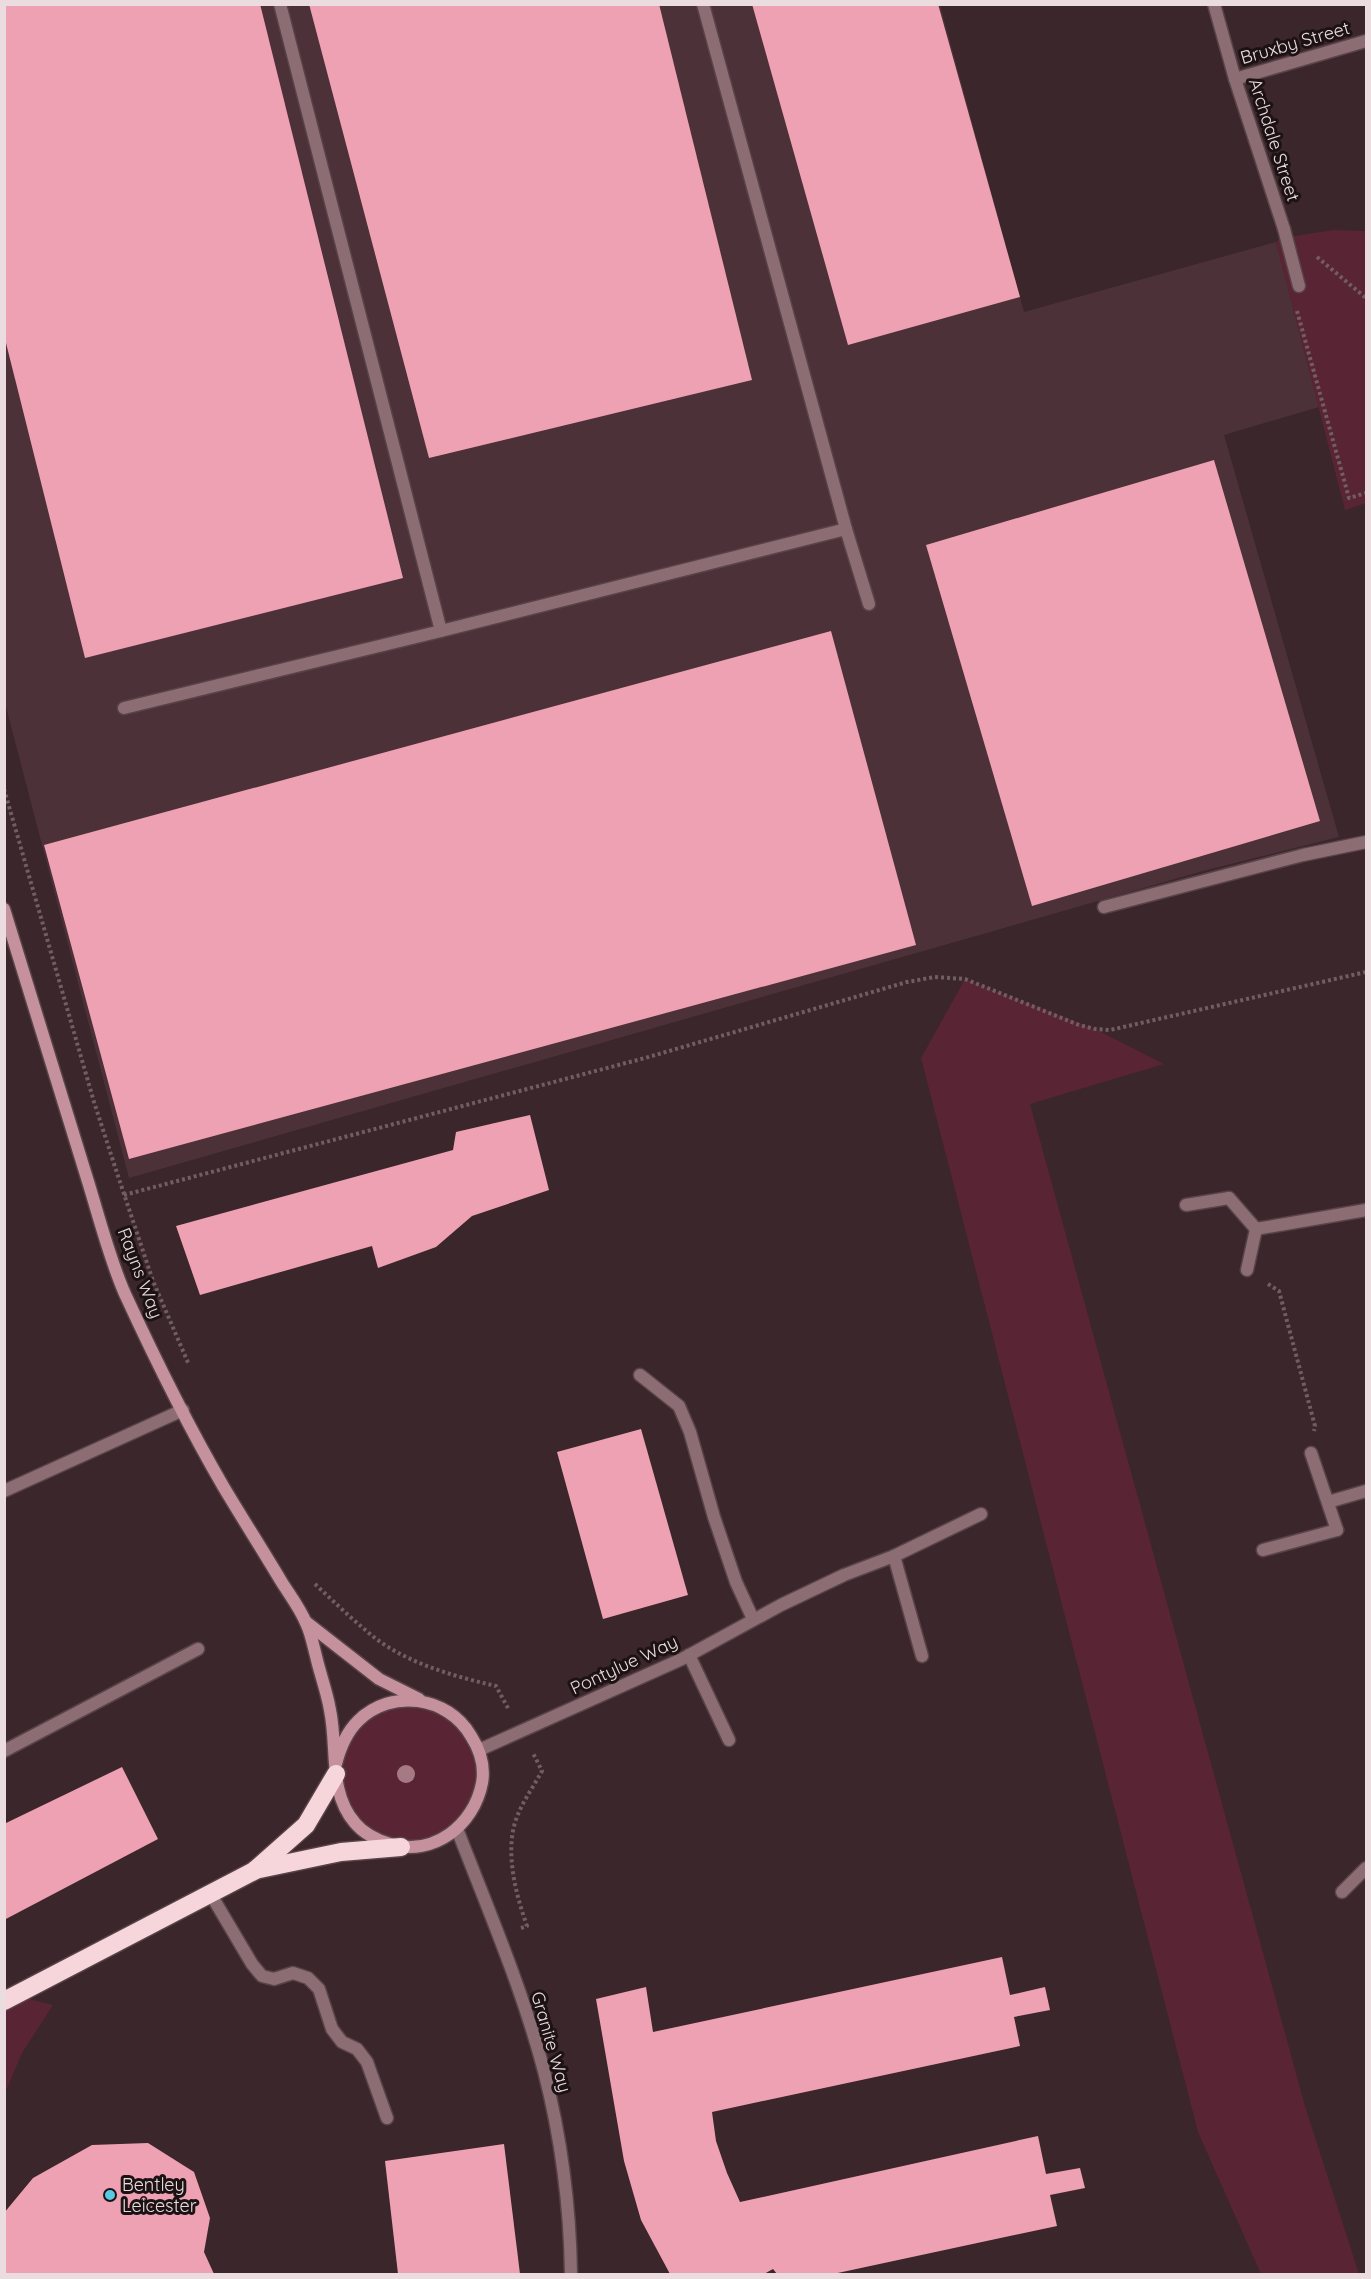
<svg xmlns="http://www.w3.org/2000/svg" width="1371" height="2279" viewBox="0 0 1371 2279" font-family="Quicksand,sans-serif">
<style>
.built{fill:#4c3138}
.green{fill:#592433}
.building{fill:#eea1b2}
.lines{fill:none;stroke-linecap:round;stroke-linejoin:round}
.lane-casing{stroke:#574348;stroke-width:15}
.street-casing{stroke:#574348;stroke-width:15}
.secondary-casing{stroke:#574348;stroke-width:15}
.highway-casing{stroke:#574348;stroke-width:21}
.path{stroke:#715e63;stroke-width:4;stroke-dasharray:3 3;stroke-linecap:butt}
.lane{stroke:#8d6d74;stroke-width:12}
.street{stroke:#8d6d74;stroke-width:12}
.secondary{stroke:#c4919c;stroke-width:12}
.highway{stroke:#f6d5db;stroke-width:18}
.tree{fill:#a67a84}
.poi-dot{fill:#57c9e2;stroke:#1c1214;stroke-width:2}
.labels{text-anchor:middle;stroke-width:6;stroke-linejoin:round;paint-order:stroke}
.street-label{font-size:18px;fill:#eadcdf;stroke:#1c1214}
.poi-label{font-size:18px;fill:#eadcdf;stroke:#1c1214;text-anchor:start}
</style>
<rect width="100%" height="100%" fill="#3b262b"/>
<polygon class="built" points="4,5 940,5 1024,312 1276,242 1319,407 1224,435 1339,837 1203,871 129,1178 5,703"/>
<g class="green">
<polygon points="1333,230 1366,231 1366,503 1345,510 1276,242 1282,238"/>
<polygon points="965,979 1095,1029 1164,1064 1030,1104 1305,2106 1359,2274 1261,2274 1198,2132 921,1058"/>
<polygon points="387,1704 436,1705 479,1750 476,1805 435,1842 377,1840 341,1801 339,1751 344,1739"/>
<polygon points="13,1995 53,2005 22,2053 5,2093 5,2001"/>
</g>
<g class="building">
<polygon points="4,4 260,4 403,578 85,658 4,335"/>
<polygon points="309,4 659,4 752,380 429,458"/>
<polygon points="752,4 938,4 1020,297 848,345"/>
<polygon points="1214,460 1320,821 1032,906 926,545"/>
<polygon points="831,631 916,945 129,1159 44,845"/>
<polygon points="530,1115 549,1190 472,1216 436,1247 378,1268 372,1246 200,1295 176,1226 453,1150 456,1132"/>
<polygon points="641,1429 688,1595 603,1619 557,1452"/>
<polygon points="122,1767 158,1839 4,1920 4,1824"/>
<polygon points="1002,1957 1010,1995 1045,1987 1050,2010 1014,2017 1020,2046 712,2112 716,2141 727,2173 740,2202 1038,2136 1046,2174 1080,2168 1085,2188 1050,2195 1057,2226 833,2274 777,2274 773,2269 764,2274 670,2274 641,2220 624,2161 596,1999 646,1987 653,2032"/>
<polygon points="148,2143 194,2172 210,2218 204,2252 214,2274 4,2274 4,2213 33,2178 92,2145"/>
<polygon points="504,2144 520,2274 398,2274 385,2161"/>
</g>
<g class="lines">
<defs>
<g id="lane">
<polyline points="280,4 441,631 846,529 703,4"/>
<polyline points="1284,229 1299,286"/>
<polyline points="846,529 869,604"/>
<polyline points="124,708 441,631"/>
<polyline points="1104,907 1303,855 1366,842"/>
<polyline points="1186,1205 1229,1198"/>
<polyline points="640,1375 679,1406 690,1432 714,1517 736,1582 753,1619"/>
<polyline points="4,1491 183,1410"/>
<polyline points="1263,1550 1337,1530"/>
<polyline points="894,1556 922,1656"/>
<polyline points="689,1655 729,1740"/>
<polyline points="479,1750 682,1659 781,1605 844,1575 894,1556 981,1514"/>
<polyline points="4,1751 198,1649"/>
<polyline points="1342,1892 1366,1868"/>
<polyline points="210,1893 252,1964 262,1976 274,1979 293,1973 308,1978 319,1989 332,2029 342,2042 357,2049 367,2062 387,2118"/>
</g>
<g id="street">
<polyline points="1214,4 1235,79 1284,229"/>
<polyline points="1235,79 1366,41"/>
<polyline points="1229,1198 1256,1229 1247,1270"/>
<polyline points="1256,1229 1366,1210"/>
<polyline points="1311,1453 1337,1530"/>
<polyline points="1328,1502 1366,1491"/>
<path d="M457,1829C488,1909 522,1988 544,2071C561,2137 570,2206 571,2274"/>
</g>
<g id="secondary">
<path d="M4,909C31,998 58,1087 86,1175C98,1213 109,1258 125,1294C155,1359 187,1424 223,1486C242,1518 262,1549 281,1581C289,1594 300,1608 306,1623C311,1633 313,1645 316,1656C320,1674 327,1692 330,1710C338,1748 328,1792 355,1823C364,1834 377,1840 390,1844C434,1857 474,1825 482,1783C485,1766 480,1750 471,1736C448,1696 391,1688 358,1721C346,1733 340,1748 336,1764"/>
<polyline points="306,1622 379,1679 419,1699"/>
</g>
<g id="highway">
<polyline points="255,1870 341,1852 401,1847"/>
<polyline points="4,2001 254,1871 306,1825 336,1774"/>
</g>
</defs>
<use href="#lane" class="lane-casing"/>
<use href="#street" class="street-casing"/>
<use href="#secondary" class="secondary-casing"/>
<use href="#highway" class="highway-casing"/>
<g class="path">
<polyline points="1317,257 1366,298"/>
<polyline points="1297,311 1349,498 1366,493"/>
<polyline points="4,789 94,1102 118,1176 153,1281 189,1365"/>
<polyline points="124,1195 645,1058 907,982 935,977 965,979 1079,1025 1095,1029 1110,1030 1366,972"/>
<polyline points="1268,1284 1279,1291 1315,1426 1314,1431"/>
<path d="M315,1584C333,1601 351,1618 370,1634C405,1663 453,1676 496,1686L509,1710"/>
<path d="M521,1928L527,1926C515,1892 503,1846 519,1812C525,1798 535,1784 542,1771L533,1753"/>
</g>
<use href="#lane" class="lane"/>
<use href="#street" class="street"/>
<use href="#secondary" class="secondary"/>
<use href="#highway" class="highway"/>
</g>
<circle class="tree" cx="406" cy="1774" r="9"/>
<circle class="poi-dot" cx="110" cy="2195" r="6"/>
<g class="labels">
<g class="street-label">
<text transform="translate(1295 43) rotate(-16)" y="6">Bruxby Street</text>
<text transform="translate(1274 140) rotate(72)" y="6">Archdale Street</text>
<text transform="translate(140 1273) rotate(69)" y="6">Rayns Way</text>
<text transform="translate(624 1665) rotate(-25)" y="6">Pontylue Way</text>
<text transform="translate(551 2042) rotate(74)" y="6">Granite Way</text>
</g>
<g class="poi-label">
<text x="122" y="2191">Bentley<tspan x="122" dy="21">Leicester</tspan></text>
</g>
</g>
<rect width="1371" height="2279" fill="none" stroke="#eadcdf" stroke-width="12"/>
</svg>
